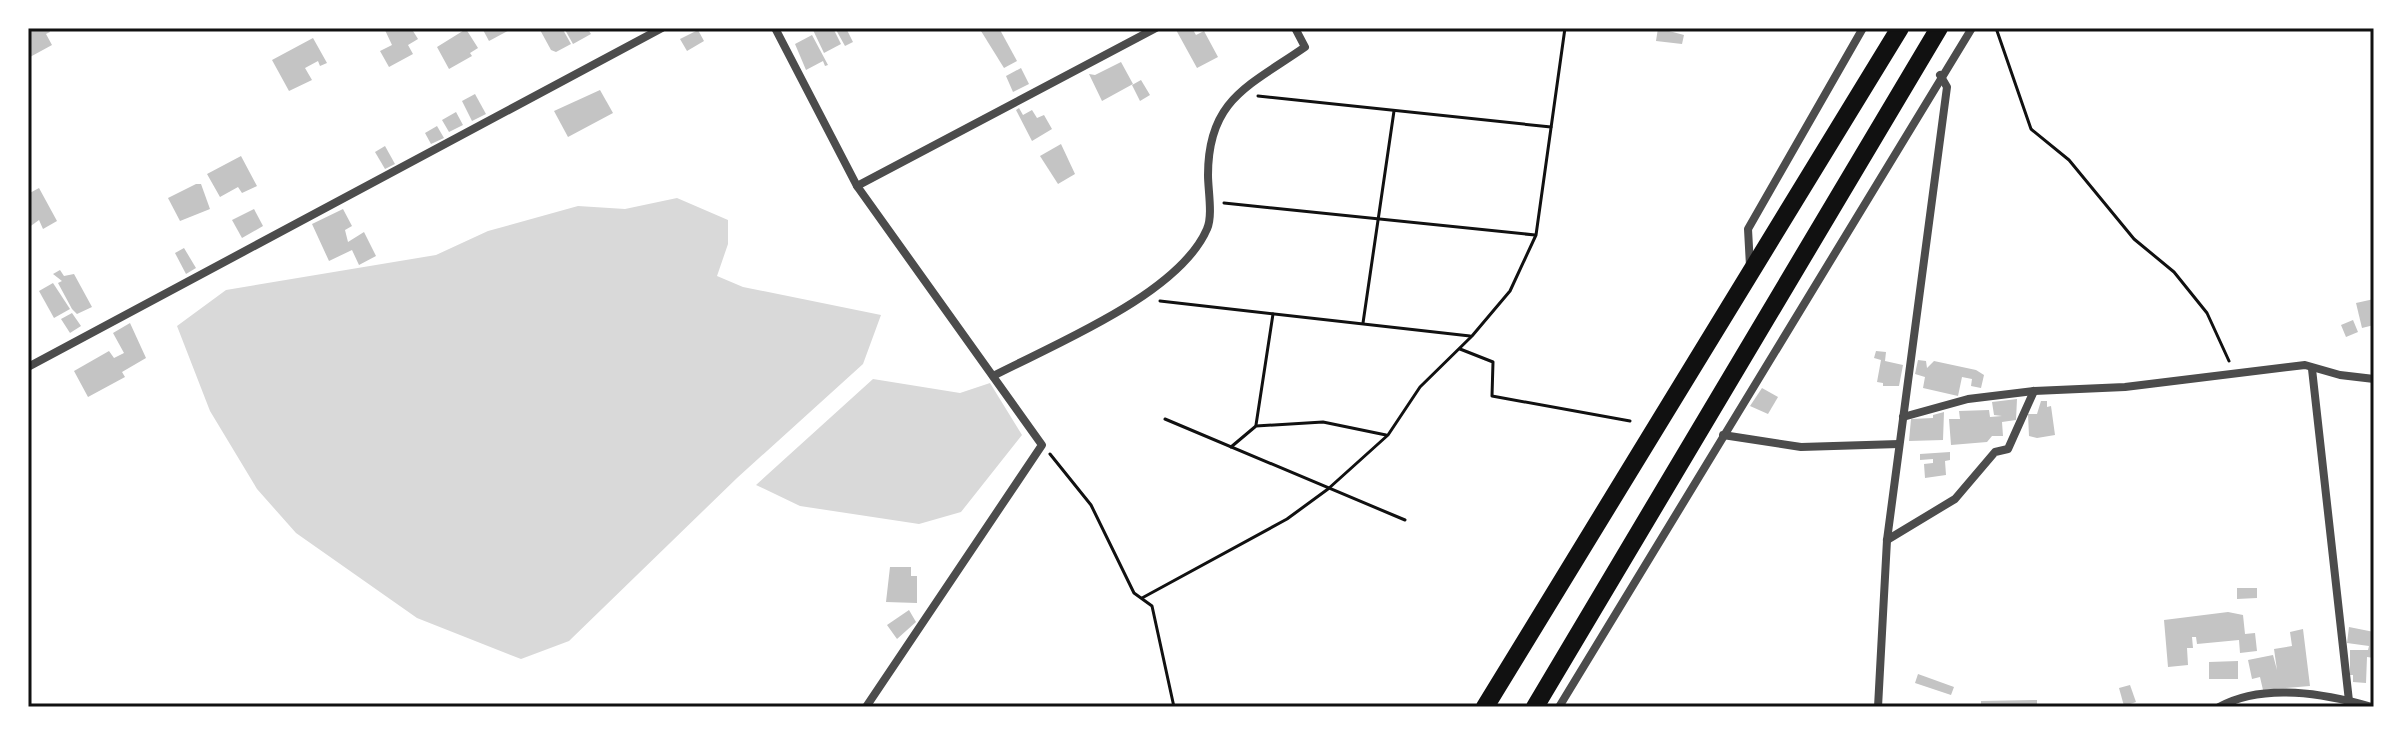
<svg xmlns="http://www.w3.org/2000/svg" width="2402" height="735" viewBox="0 0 2402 735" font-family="'Nunito Sans',sans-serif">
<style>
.water{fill:#d9d9d9}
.building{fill:#c4c4c4}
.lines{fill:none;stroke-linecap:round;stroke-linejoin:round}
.path{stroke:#111;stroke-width:3}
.minor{stroke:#4c4c4c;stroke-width:8}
.trunk{stroke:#111;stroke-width:18}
.neatline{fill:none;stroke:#111;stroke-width:3}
</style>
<rect width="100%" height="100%" fill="#fff"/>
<g class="water">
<polygon points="677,198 728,220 728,244 717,276 743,287 881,315 863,364 737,478 569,641 521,659 417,618 296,533 257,489 210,411 177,326 226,290 436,255 488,231 578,206 625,209"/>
<polygon points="873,379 960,393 990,383 1022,435 961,512 919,524 800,506 756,485"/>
</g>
<g class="building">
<polygon points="28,28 48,28 50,32 46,34 52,45 30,57"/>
<polygon points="384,28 418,28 413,31 418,39 408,45 413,54 389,67 380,51 392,45"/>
<polygon points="482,28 513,28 489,41"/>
<polygon points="539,28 562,28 571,44 556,52 551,50"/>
<polygon points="564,28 587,28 591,34 573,44"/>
<polygon points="817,28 833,28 841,44 824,53 813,30"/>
<polygon points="835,28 852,28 847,30 853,42 845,46"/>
<polygon points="987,28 999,28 1017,61 1004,68 981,31"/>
<polygon points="1175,28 1192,28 1196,35 1204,31 1218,57 1197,68"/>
<polygon points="1658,28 1684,35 1682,44 1656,41"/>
<polygon points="466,29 478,48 470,53 472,56 449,69 437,47"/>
<polygon points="698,30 704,41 687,51 680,39"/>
<polygon points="812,35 828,65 825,66 823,61 806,70 795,44"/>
<polygon points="313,38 327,63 320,66 318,61 305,68 312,80 289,91 272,60"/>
<polygon points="1121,62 1133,84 1102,101 1089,74 1095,75"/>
<polygon points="1021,68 1029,84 1013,92 1006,76"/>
<polygon points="1141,80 1150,95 1140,101 1132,85"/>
<polygon points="600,90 613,113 568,137 554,111"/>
<polygon points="475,94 486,114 472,121 462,101"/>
<polygon points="1019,108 1023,115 1032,110 1037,118 1044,115 1052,129 1032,141 1016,110"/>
<polygon points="456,112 463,125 449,132 442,120"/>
<polygon points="437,126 444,138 431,144 425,133"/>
<polygon points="1061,144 1075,174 1058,184 1040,156"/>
<polygon points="385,146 395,164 385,169 375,152"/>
<polygon points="241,156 257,186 242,193 238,187 220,197 207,174"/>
<polygon points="196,184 201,184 210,209 180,221 168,198"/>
<polygon points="39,188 57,221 43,229 39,220 28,228 28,194"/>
<polygon points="254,209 263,226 242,238 232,220"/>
<polygon points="343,209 352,226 345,230 348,242 364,232 376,256 359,265 352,250 329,261 312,224"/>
<polygon points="184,248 196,268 186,274 175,253"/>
<polygon points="60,270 64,276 74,274 92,307 77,314 72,309 58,283 62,281 53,274"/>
<polygon points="53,283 70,309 54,318 39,291"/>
<polygon points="2374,299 2374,325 2362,328 2356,303"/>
<polygon points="72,313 81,326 70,333 61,319"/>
<polygon points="2353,320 2358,332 2346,337 2341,325"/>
<polygon points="130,323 146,358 122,372 125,377 88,397 74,371 109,351 114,358 124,353 113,333"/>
<polygon points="1876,351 1886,352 1885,361 1903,365 1899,386 1883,386 1883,383 1877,382 1881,360 1874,358"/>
<polygon points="1918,360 1926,361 1927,368 1934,361 1976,370 1984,375 1981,388 1971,386 1972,379 1962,377 1958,396 1923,388 1925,377 1915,374"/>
<polygon points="1762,388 1778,397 1768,414 1750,406"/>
<polygon points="2017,399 2016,420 2002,422 2003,436 1992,436 1987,442 1951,445 1949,419 1960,419 1959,411 1989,410 1990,417 2002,416 1994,415 1992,402"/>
<polygon points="2041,401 2047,401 2047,407 2051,406 2055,435 2037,438 2029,436 2028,414 2037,414"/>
<polygon points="1944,412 1943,440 1909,441 1911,419 1933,418 1933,415"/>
<polygon points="1950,452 1950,460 1945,461 1946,475 1925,478 1924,464 1933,463 1933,459 1920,460 1920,454"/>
<polygon points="890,567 911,567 911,576 917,576 917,603 886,602"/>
<polygon points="2237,588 2257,588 2257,598 2237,599"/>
<polygon points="909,610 916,622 897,639 887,625"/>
<polygon points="2228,612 2243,615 2245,634 2255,633 2257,651 2240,653 2239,640 2197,644 2196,637 2192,637 2193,648 2187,648 2188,665 2168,667 2164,620"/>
<polygon points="2349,627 2374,632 2374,658 2367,657 2366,683 2353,682 2353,675 2350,675 2350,650 2368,650 2369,646 2347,643"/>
<polygon points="2303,629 2310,686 2263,690 2260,677 2252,679 2248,660 2273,655 2277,670 2274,649 2292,646 2290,632"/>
<polygon points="2238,661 2238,679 2209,679 2209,662"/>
<polygon points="1918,674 1954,687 1951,695 1915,683"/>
<polygon points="2130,685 2136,702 2124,706 2119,688"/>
<polygon points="2037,700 2037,707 1981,707 1981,701"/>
</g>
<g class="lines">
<g class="path">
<polyline points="1996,28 2031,129 2069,160 2134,239 2174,272 2207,313 2229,361"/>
<polyline points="1258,96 1551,127"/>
<polyline points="1224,203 1535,235"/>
<polyline points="1160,301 1470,336"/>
<polyline points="1363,323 1394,111"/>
<polyline points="1460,349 1493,362 1492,396 1630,421"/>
<polyline points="1165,419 1405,520"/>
<polyline points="1256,425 1273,314"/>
<polyline points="1231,447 1256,426 1323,422 1386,435"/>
<polyline points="1050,454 1091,505 1134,593 1152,606 1174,707"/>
<polyline points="1142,598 1287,519 1328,489 1388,435 1420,387 1472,336 1510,291 1536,235 1565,28"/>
</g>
<g class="minor">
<polyline points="775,28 857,186 1042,445 866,707"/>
<polyline points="857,186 1156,28"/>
<polyline points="1750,266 1748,229 1863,28"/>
<polyline points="28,367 662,28"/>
<polyline points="2312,369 2349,701"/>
<path d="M993,376C1055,344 1179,294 1207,229C1213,216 1208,190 1208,175C1208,99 1249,86 1305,47L1295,28"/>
<polyline points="1903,417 1968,399 2034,391 2125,387 2305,365 2340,375 2374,379"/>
<polyline points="1723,435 1801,447 1899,444"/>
<polyline points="1887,540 1955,499 1995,452 2008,449 2034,391"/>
<polyline points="1559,707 1972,28"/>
<polyline points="1878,707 1887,540 1947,87 1940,75"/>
<path d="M2219,707C2264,682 2326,694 2372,707"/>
</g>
<g class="trunk">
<polyline points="1485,707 1900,28"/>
<polyline points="1535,707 1939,28"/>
</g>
</g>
<rect width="2402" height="735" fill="none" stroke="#ffffff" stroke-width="60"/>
<rect x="30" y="30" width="2342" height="675" class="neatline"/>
</svg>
